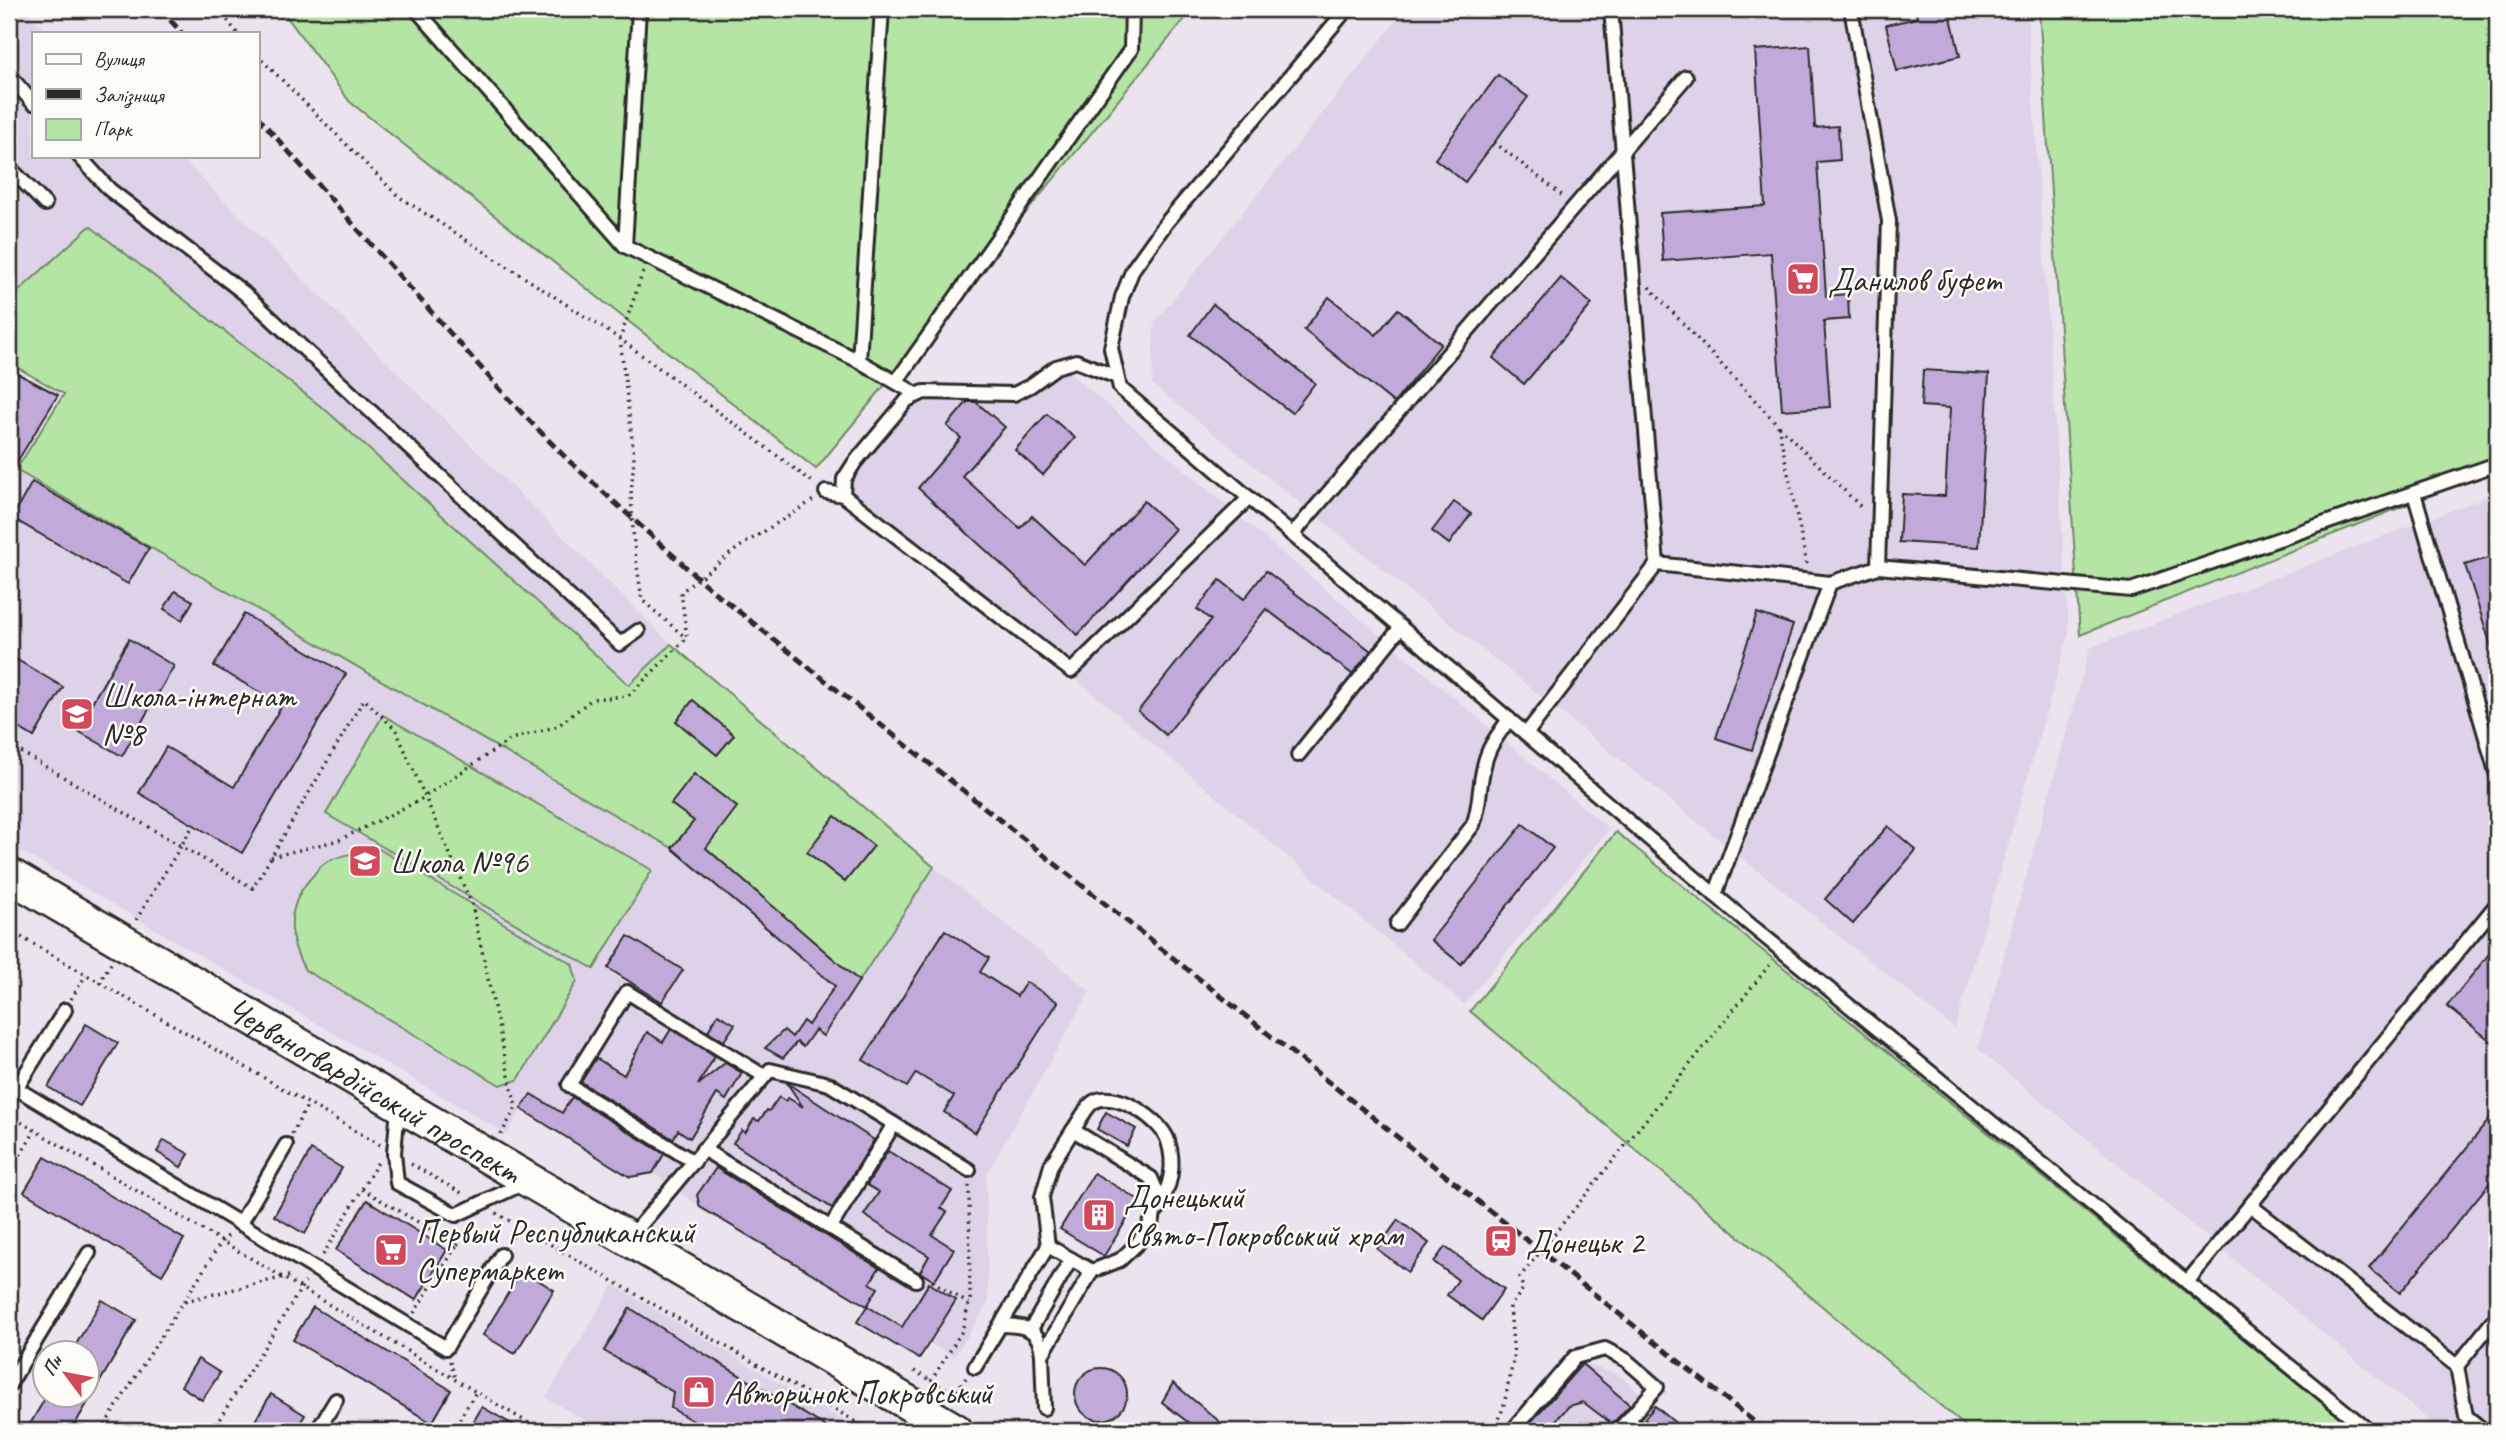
<svg xmlns="http://www.w3.org/2000/svg" width="2506" height="1440" viewBox="0 0 2506 1440" font-family="Caveat,sans-serif">
<style>
.built{fill:#ded2e8}
.green{fill:#b4e5a5;stroke:#708868;stroke-width:2}
.building{fill:#c1aad9;stroke:#2b2b2b;stroke-width:2}
.lines{fill:none;stroke-linecap:round;stroke-linejoin:round}
.service-casing{stroke:#2b2b2b;stroke-width:18}
.secondary-casing{stroke:#2b2b2b;stroke-width:38}
.path{stroke:#2b2b2b;stroke-width:3.5;stroke-dasharray:2 5;stroke-linecap:butt}
.service{stroke:#fdfcf7;stroke-width:12}
.secondary{stroke:#fdfcf7;stroke-width:33}
.rail{stroke:#2b2b2b;stroke-width:5;stroke-dasharray:10 5;stroke-linecap:butt}
.labels{text-anchor:middle;stroke-width:5;stroke-linejoin:round;paint-order:stroke}
.poi-label{font-size:33px;fill:#2b2b2b;stroke:#fdfcf7;text-anchor:start}
.street-label{font-size:33px;fill:#2b2b2b;stroke:#fdfcf7}
</style>
<rect width="100%" height="100%" fill="#ebe3ee"/>
<filter id="ink" filterUnits="userSpaceOnUse"><feTurbulence type="fractalNoise" baseFrequency=".0143" numOctaves="2"/><feDisplacementMap in="SourceGraphic" scale="14" xChannelSelector="R" yChannelSelector="G"/><feConvolveMatrix kernelMatrix="1 2 1 2 8 2 1 2 1" color-interpolation-filters="sRGB"/></filter>
<g filter="url(#ink)">
<g class="built">
<polygon points="9,9 23,9 49,33 33,33 33,156 179,156 671,644 630,686 330,414 91,226 9,300"/>
<polygon points="1406,9 2027,9 2069,633 1955,1029 1152,384 1154,323"/>
<polygon points="1066,370 1609,829 1464,1004 838,480 912,384 1014,384"/>
<polygon points="9,466 673,848 686,831 860,981 934,867 1090,991 986,1175 988,1303 955,1356 929,1343 919,1359 857,1322 866,1306 700,1207 653,1173 630,1177 521,1110 507,1134 9,844"/>
<polygon points="2497,493 2497,1431 2442,1431 1978,1049 2090,648"/>
<polygon points="613,1285 861,1431 604,1431 546,1398"/>
<polygon points="1580,1363 1619,1375 1685,1431 1516,1431"/>
</g>
<g class="green">
<polygon points="281,9 1193,9 816,469 350,102"/>
<polygon points="2039,9 2497,9 2497,469 2080,635"/>
<polygon points="90,226 328,412 629,685 671,644 934,867 859,981 686,831 672,848 16,470 64,394 9,363 9,300"/>
<polygon points="383,715 652,870 594,969 326,814"/>
<polygon points="1616,832 2357,1431 1971,1431 1470,1011"/>
<path d="M379,849L572,964L577,981L518,1080L500,1085L305,970C287,939 286,907 310,879C315,874 319,866 325,863C341,854 362,852 379,849Z"/>
</g>
<g class="building">
<polygon points="1915,9 1949,9 1960,56 1897,71 1886,25 1917,18"/>
<polygon points="1810,46 1815,128 1838,126 1840,160 1817,162 1826,296 1848,294 1849,319 1824,321 1830,407 1782,410 1771,253 1663,261 1660,213 1765,206 1755,50"/>
<polygon points="1498,75 1528,97 1465,182 1435,159"/>
<polygon points="1561,278 1592,304 1524,384 1493,358"/>
<polygon points="1329,297 1376,335 1398,309 1441,344 1394,403 1304,330"/>
<polygon points="1213,304 1315,383 1292,413 1190,335"/>
<polygon points="9,369 58,395 9,475"/>
<polygon points="1923,370 1989,374 1979,547 1899,542 1902,494 1945,496 1950,408 1921,406"/>
<polygon points="967,402 976,402 1005,427 962,476 1020,528 1032,516 1085,565 1144,501 1175,529 1078,635 918,488 961,438 947,426"/>
<polygon points="1047,414 1075,438 1043,475 1015,450"/>
<polygon points="32,482 149,548 128,584 12,518"/>
<polygon points="1454,502 1471,514 1449,544 1432,531"/>
<polygon points="2497,555 2497,654 2494,655 2465,565"/>
<polygon points="1266,571 1371,651 1352,674 1266,609 1166,735 1138,711 1211,620 1197,609 1220,580 1244,599"/>
<polygon points="175,591 193,601 182,620 164,609"/>
<polygon points="1757,613 1793,625 1752,750 1716,738"/>
<polygon points="244,614 346,674 242,853 139,793 166,747 234,787 282,705 214,666"/>
<polygon points="129,639 174,666 122,756 76,730"/>
<polygon points="9,655 63,687 34,737 9,722"/>
<polygon points="693,700 734,735 717,755 676,721"/>
<polygon points="694,774 737,807 706,848 859,981 823,1036 815,1030 803,1047 797,1042 783,1058 765,1048 784,1030 792,1037 803,1021 808,1025 835,986 672,848 694,821 671,804"/>
<polygon points="835,816 874,846 845,882 807,852"/>
<polygon points="1523,824 1553,848 1461,964 1431,940"/>
<polygon points="1888,826 1916,850 1853,924 1825,899"/>
<polygon points="945,930 989,958 980,972 1017,996 1026,982 1058,1002 975,1133 944,1112 954,1096 916,1073 907,1087 863,1060"/>
<polygon points="628,936 683,970 662,1002 608,968"/>
<polygon points="2497,944 2497,1046 2447,1006"/>
<polygon points="718,1014 735,1024 724,1041 708,1031"/>
<polygon points="86,1024 118,1043 80,1106 48,1087"/>
<polygon points="671,1029 715,1056 698,1085 725,1063 742,1073 726,1100 717,1094 690,1138 678,1130 673,1139 581,1082 596,1058 624,1075 647,1032 663,1042"/>
<polygon points="787,1083 874,1140 832,1208 733,1143 742,1130 745,1133 754,1119 759,1121 767,1110 769,1111 779,1097 785,1101 788,1098 803,1107"/>
<polygon points="531,1094 562,1113 572,1097 664,1154 653,1173 630,1177 521,1109"/>
<polygon points="2497,1110 2497,1174 2400,1293 2369,1268"/>
<polygon points="1106,1112 1136,1129 1127,1146 1097,1129"/>
<polygon points="164,1140 189,1154 181,1167 157,1152"/>
<polygon points="311,1150 342,1168 305,1234 274,1216"/>
<polygon points="888,1151 952,1191 941,1208 947,1212 932,1235 954,1249 934,1281 920,1272 929,1256 864,1215 879,1192 867,1185"/>
<polygon points="45,1157 184,1239 162,1275 24,1192"/>
<polygon points="716,1168 879,1268 870,1283 878,1288 867,1306 700,1207 697,1195"/>
<polygon points="1094,1173 1139,1200 1104,1256 1060,1229"/>
<polygon points="367,1200 447,1250 416,1300 336,1250"/>
<polygon points="1398,1220 1429,1243 1408,1272 1377,1249"/>
<polygon points="1445,1247 1504,1289 1482,1320 1447,1295 1458,1280 1434,1262"/>
<polygon points="522,1270 554,1290 515,1354 483,1335"/>
<polygon points="929,1283 956,1300 919,1359 857,1322 867,1306 902,1327"/>
<polygon points="102,1300 136,1320 71,1431 26,1431 47,1395 88,1395 88,1353 71,1353"/>
<polygon points="313,1307 451,1390 432,1423 293,1340"/>
<polygon points="630,1308 671,1334 833,1431 710,1431 671,1408 673,1392 604,1351"/>
<polygon points="198,1359 220,1373 202,1400 181,1386"/>
<polygon points="1582,1364 1630,1405 1612,1424 1583,1402 1569,1406 1546,1431 1523,1431"/>
<circle cx="1101" cy="1394" r="26"/>
<polygon points="1173,1383 1231,1431 1199,1431 1162,1402"/>
<polygon points="271,1394 305,1415 295,1431 249,1431"/>
<polygon points="1655,1406 1685,1431 1658,1431 1644,1419"/>
<polygon points="482,1407 524,1431 468,1431"/>
</g>
<g class="lines">
<defs>
<g id="service">
<polyline points="416,9 625,246 859,361 918,395"/>
<polyline points="1347,9 1166,223 1133,269 1122,297 1111,348 1120,388 1748,923 2369,1431"/>
<polyline points="1611,9 1657,564"/>
<polyline points="9,75 33,103"/>
<polyline points="79,156 110,190 244,293 620,644 638,631"/>
<polyline points="9,167 45,204"/>
<polyline points="625,246 639,9"/>
<polyline points="859,361 882,9"/>
<polyline points="1117,377 1076,361 1056,367 1030,386 1014,394 924,392 907,400 855,462 844,479 843,495 1071,671 1249,498"/>
<polyline points="896,382 1131,49 1132,9"/>
<polyline points="826,492 843,495"/>
<polyline points="2414,493 2497,775"/>
<polyline points="1292,535 1686,77"/>
<polyline points="1878,567 2131,590 2497,464"/>
<polyline points="1526,734 1657,564 1830,583 1878,567 1889,221 1851,9"/>
<polyline points="1298,755 1401,627"/>
<polyline points="1715,895 1830,583"/>
<path d="M1397,924L1473,825C1482,802 1478,776 1488,753C1492,741 1502,730 1509,719"/>
<polyline points="9,1084 446,1348 501,1255"/>
<polyline points="16,1089 65,1010"/>
<polyline points="398,1108 394,1153 397,1183 456,1215 526,1182"/>
<path d="M1073,1130C1079,1122 1085,1109 1092,1103C1113,1087 1162,1120 1168,1141C1176,1166 1170,1187 1158,1209"/>
<polyline points="703,1149 916,1280"/>
<polyline points="694,1162 569,1085 627,992 764,1076"/>
<polyline points="2250,1205 2457,1366 2466,1416 2484,1431"/>
<polyline points="240,1224 286,1145"/>
<polyline points="830,1228 894,1124"/>
<polyline points="629,1239 770,1070 829,1084 969,1170"/>
<polyline points="1048,1246 1092,1271"/>
<polyline points="2187,1282 2497,904"/>
<path d="M1000,1325C1025,1325 1040,1328 1042,1355"/>
<polyline points="1031,1329 1071,1259"/>
<polyline points="2457,1366 2497,1316"/>
<polyline points="975,1367 1048,1246 1042,1197 1051,1165 1073,1130 1151,1178 1157,1192 1153,1219 1138,1243 1120,1260 1092,1271 1042,1355 1044,1408"/>
<polyline points="9,1385 89,1253"/>
<polyline points="317,1431 336,1400"/>
<polyline points="1512,1431 1575,1357 1605,1349 1626,1360 1657,1387 1628,1420"/>
<polyline points="1617,1431 1628,1420 1641,1431"/>
</g>
<g id="secondary">
<path id="s1" d="M9,875L956,1431"/>
</g>
</defs>
<use href="#service" class="service-casing"/>
<use href="#secondary" class="secondary-casing"/>
<g class="path">
<polyline points="219,9 237,33"/>
<polyline points="2490,9 2497,13"/>
<polyline points="257,55 398,196 620,339 814,483"/>
<polyline points="1494,142 1563,196"/>
<polyline points="643,272 620,339 634,456 631,495 634,545 642,600 686,638"/>
<polyline points="1649,287 1778,425 1807,565"/>
<polyline points="1779,426 1863,509"/>
<polyline points="9,745 181,846 194,824"/>
<polyline points="271,857 339,840 418,801 511,739 558,726 592,699 628,696 687,638 681,592 738,548 815,499"/>
<polyline points="136,920 181,846 253,888 364,699 396,730 472,905 516,1108 500,1136"/>
<polyline points="9,930 380,1145"/>
<polyline points="99,983 111,963"/>
<polyline points="71,999 86,975"/>
<polyline points="9,1115 542,1431"/>
<polyline points="292,1134 308,1104"/>
<polyline points="411,1164 465,1195"/>
<polyline points="9,1173 35,1131"/>
<polyline points="362,1189 457,1245 414,1313"/>
<polyline points="496,1213 872,1431"/>
<polyline points="508,1244 519,1227"/>
<polyline points="457,1245 467,1229"/>
<polyline points="323,1255 378,1162"/>
<polyline points="932,1281 969,1304"/>
<polyline points="185,1301 293,1275"/>
<polyline points="450,1361 455,1378"/>
<polyline points="914,1371 954,1393 966,1378"/>
<polyline points="931,1381 962,1331 970,1299 969,1183"/>
<polyline points="954,1393 979,1397"/>
<polyline points="855,1421 856,1431"/>
<polyline points="1029,1426 1033,1431"/>
<polyline points="101,1431 222,1241 230,1234"/>
<polyline points="212,1431 305,1282"/>
<polyline points="452,1431 476,1392"/>
<polyline points="1492,1431 1503,1409 1514,1357 1510,1307 1523,1289 1520,1277 1771,963"/>
</g>
<use href="#service" class="service"/>
<use href="#secondary" class="secondary"/>
<g class="rail">
<polyline points="160,9 182,33"/>
<polyline points="257,116 515,406 568,460 708,587 1766,1431"/>
</g>
</g>
</g>
<defs>
<symbol id="supermarket-square" viewBox="-11 -11 22 22"><rect x="-9" y="-9" width="18" height="18" rx="4" fill="#d1495b" stroke="#fdfcf7"/><path d="M-6-5.5h2.5l.6 2H6L4.5 2H-2.5L-4.4-4H-6ZM-1.5 3.2a1.3 1.3 0 1 0 .1 0ZM3 3.2a1.3 1.3 0 1 0 .1 0Z" fill="#fff"/></symbol>
<symbol id="school-square" viewBox="-11 -11 22 22"><rect x="-9" y="-9" width="18" height="18" rx="4" fill="#d1495b" stroke="#fdfcf7"/><path d="M0-5L7-2L0 1L-7-2ZM-4 1L0 2.5L4 1V4Q0 6-4 4Z" fill="#fff"/></symbol>
<symbol id="building-square" viewBox="-11 -11 22 22"><rect x="-9" y="-9" width="18" height="18" rx="4" fill="#d1495b" stroke="#fdfcf7"/><path d="M-4-6H4V6H1V3H-1V6H-4ZM-2.5-4.3h1.7v1.8h-1.7ZM.8-4.3h1.7v1.8H.8ZM-2.5-1h1.7V.8h-1.7ZM.8-1h1.7V.8H.8Z" fill="#fff"/></symbol>
<symbol id="station-square" viewBox="-11 -11 22 22"><rect x="-9" y="-9" width="18" height="18" rx="4" fill="#d1495b" stroke="#fdfcf7"/><path d="M-3-6H3Q5-6 5-4V2Q5 4 3 4L4.5 6H3L1.5 4h-3L-3 6H-4.5L-3 4Q-5 4-5 2V-4Q-5-6-3-6ZM-3.5-4v3h7v-3ZM-3.5 1v1.5H-2V1ZM2 1v1.5H3.5V1Z" fill="#fff"/></symbol>
<symbol id="shop-square" viewBox="-11 -11 22 22"><rect x="-9" y="-9" width="18" height="18" rx="4" fill="#d1495b" stroke="#fdfcf7"/><path d="M-5-2.5h2.3a2.7 3.5 0 0 1 5.4 0H5L5.5 6h-11ZM-1.5-2.5h3a1.5 2.3 0 0 0-3 0Z" fill="#fff"/></symbol>
</defs>
<g fill-rule="evenodd">
<use href="#supermarket-square" x="1784" y="260" width="38" height="38"/>
<use href="#school-square" x="58" y="695" width="38" height="38"/>
<use href="#school-square" x="346" y="842" width="38" height="38"/>
<use href="#building-square" x="1080" y="1196" width="38" height="38"/>
<use href="#station-square" x="1482" y="1222" width="38" height="38"/>
<use href="#supermarket-square" x="372" y="1231" width="38" height="38"/>
<use href="#shop-square" x="680" y="1373" width="38" height="38"/>
</g>
<g class="labels">
<g class="poi-label">
<text x="1828" y="291">Данилов буфет</text>
<text x="102" y="707">Школа-інтернат<tspan x="102" dy="38">№8</tspan></text>
<text x="390" y="873">Школа №96</text>
<text x="1124" y="1208">Донецький<tspan x="1124" dy="38">Свято-Покровський храм</tspan></text>
<text x="416" y="1243">Первый Республиканский<tspan x="416" dy="38">Супермаркет</tspan></text>
<text x="1526" y="1253">Донецьк 2</text>
<text x="724" y="1404">Авторинок Покровський</text>
</g>
<g class="street-label">
<text dy="12" stroke="none"><textPath href="#s1" startOffset="424">Червоногвардійський проспект</textPath></text>
</g>
</g>
<rect width="2506" height="1440" fill="none" stroke="#fdfcf7" stroke-width="35"/>
<rect x="18" y="18" width="2471" height="1405" fill="none" stroke="#2b2b2b" stroke-width="2.5" filter="url(#ink)"/>
<rect x="32" y="32" width="228" height="126" fill="#fdfcf7" stroke="#a9a8a5" stroke-width="2"/>
<rect x="46" y="54" width="35" height="10" fill="#fdfcf7" stroke="#a9a8a5" stroke-width="2"/>
<text x="94" y="66" font-size="21" fill="#2b2b2b">Вулиця</text>
<rect x="46" y="89" width="35" height="10" fill="#2b2b2b" stroke="#a9a8a5" stroke-width="2"/>
<text x="94" y="102" font-size="21" fill="#2b2b2b">Залізниця</text>
<rect x="46" y="119" width="35" height="21" fill="#b4e5a5" stroke="#a9a8a5" stroke-width="2"/>
<text x="94" y="136" font-size="21" fill="#2b2b2b">Парк</text>
<g transform="translate(66 1374) rotate(302)"><circle r="33" fill="#fdfcf7" stroke="#a9a8a5" stroke-width="2"/>
<path d="M0-5L12 26L0 18L-12 26Z" fill="#d1495b"/>
<text y="-10" font-size="19" font-weight="bold" text-anchor="middle" fill="#2b2b2b">Пн</text>
</g>
</svg>
